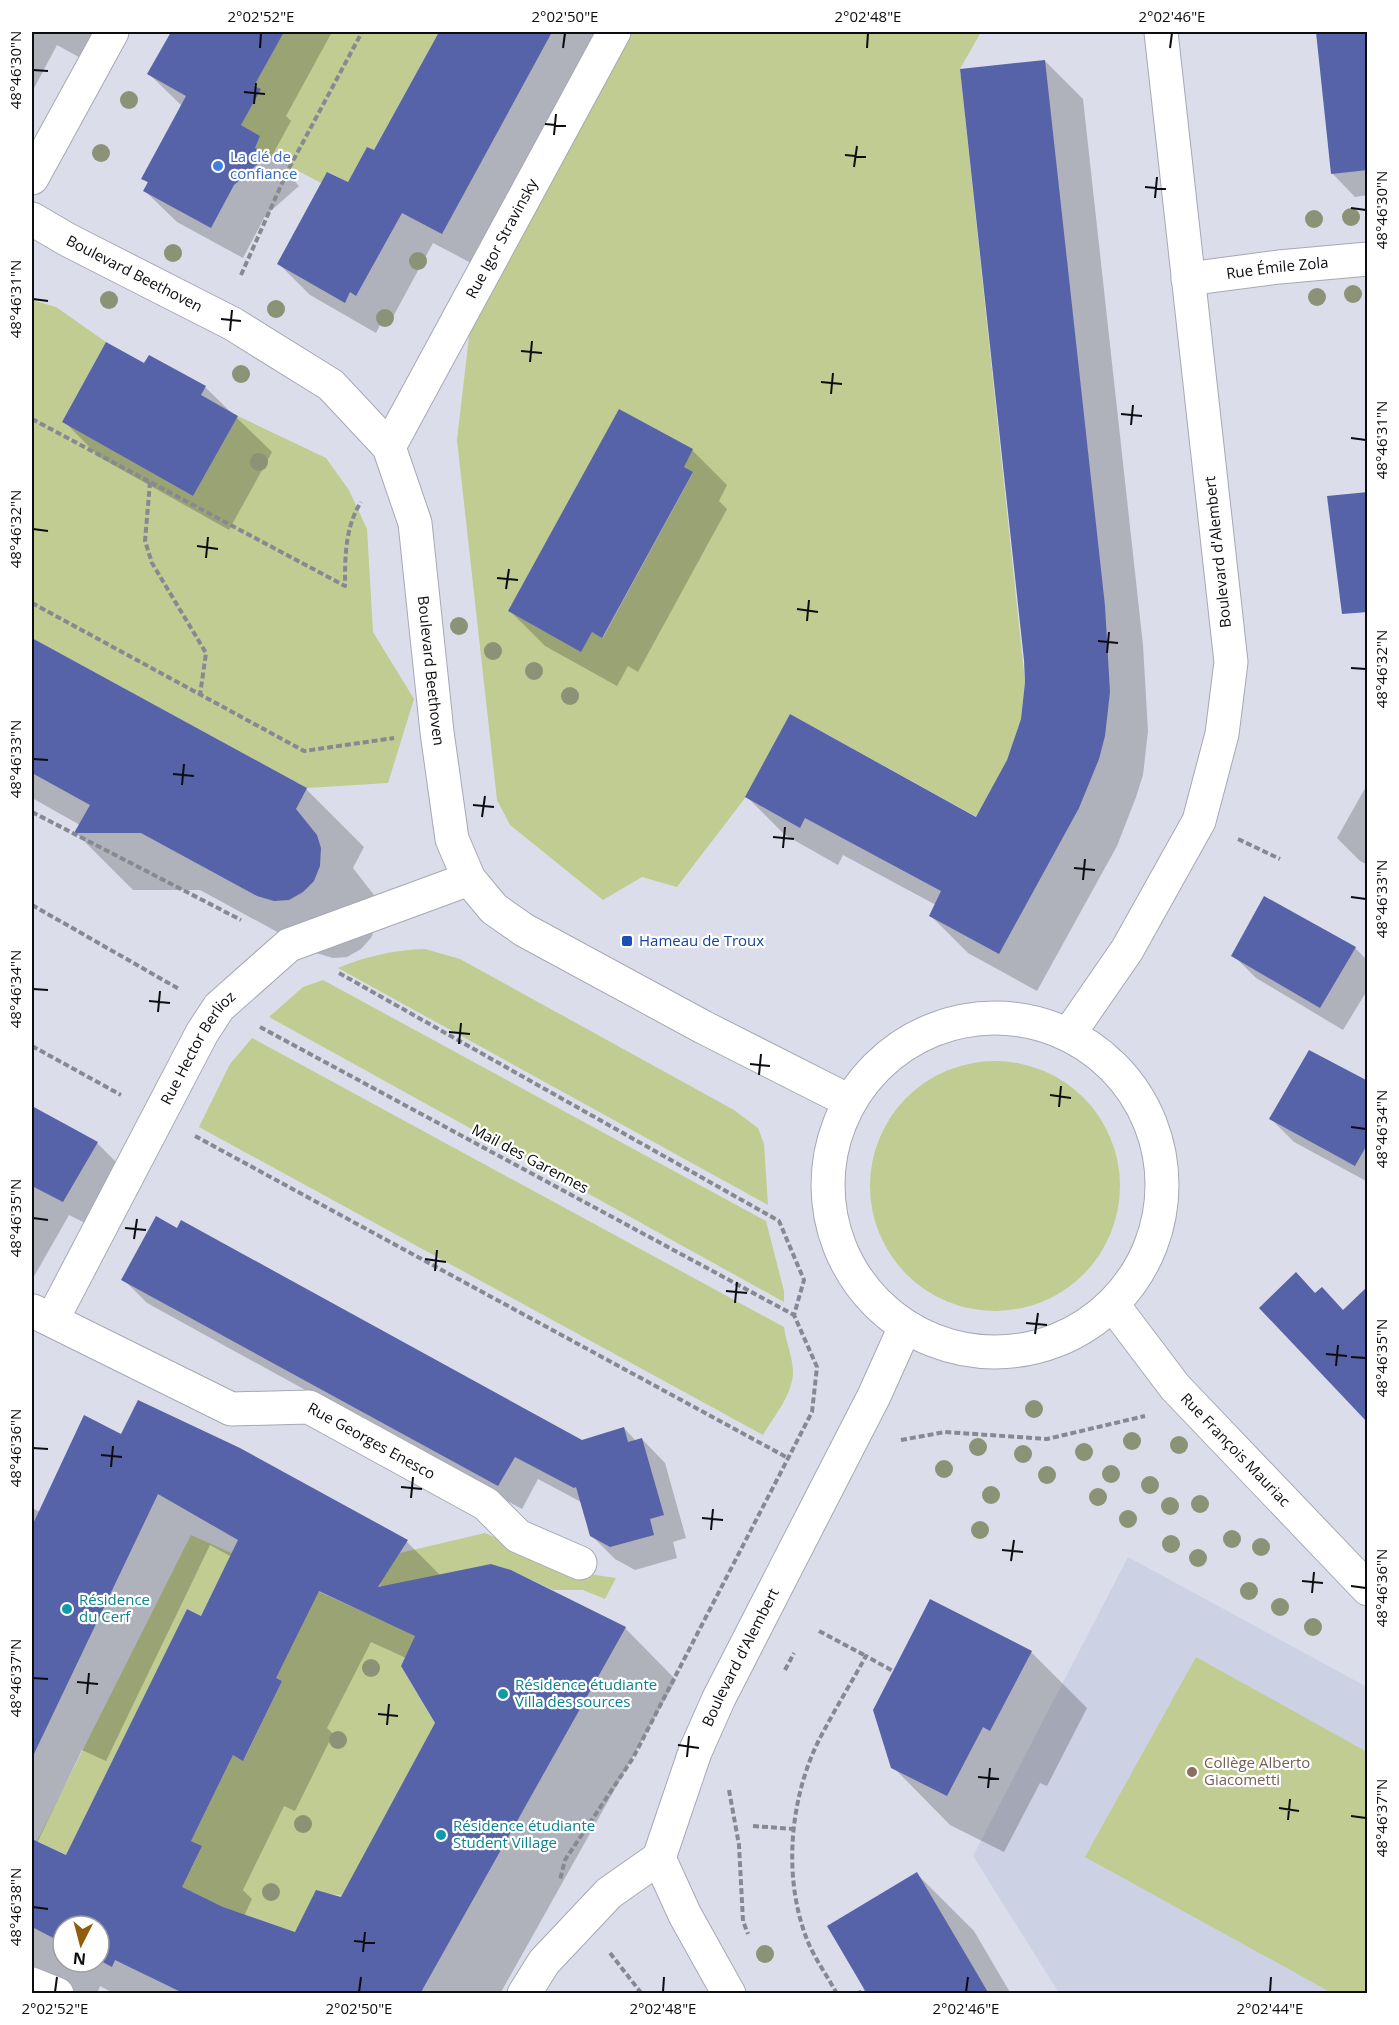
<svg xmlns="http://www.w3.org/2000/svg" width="1399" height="2025" viewBox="0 0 1399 2025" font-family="'Open Sans',sans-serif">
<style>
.built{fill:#ccd1e4}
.green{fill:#c0cc92;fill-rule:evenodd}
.shadow{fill:#0003;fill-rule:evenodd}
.building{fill:#5763a8;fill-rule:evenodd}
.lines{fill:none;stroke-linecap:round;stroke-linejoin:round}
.minor-casing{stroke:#a6a9b4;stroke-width:35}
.path{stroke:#878992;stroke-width:4;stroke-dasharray:6 3;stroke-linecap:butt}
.minor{stroke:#fff;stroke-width:33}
.tree{fill:#8c9276}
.ticks{fill:none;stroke:#0c0d11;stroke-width:2}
.shop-dot{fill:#3f7fe0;stroke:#fff;stroke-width:2}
.transit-dot{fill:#1a4fb4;stroke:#fff;stroke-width:2}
.culture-dot{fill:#0f9aa8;stroke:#fff;stroke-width:2}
.education-dot{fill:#8d6e63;stroke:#fff;stroke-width:2}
.labels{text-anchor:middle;stroke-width:4.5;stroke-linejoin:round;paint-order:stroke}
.shop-label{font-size:15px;fill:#366cbe;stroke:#fff;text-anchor:start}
.street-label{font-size:15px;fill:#0c0d11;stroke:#fff}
.transit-label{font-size:15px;fill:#164399;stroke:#fff;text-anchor:start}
.culture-label{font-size:15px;fill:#0d838f;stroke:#fff;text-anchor:start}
.education-label{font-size:15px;fill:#785e54;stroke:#fff;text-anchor:start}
.neatline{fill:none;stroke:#0c0d11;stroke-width:2}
.ticks-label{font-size:15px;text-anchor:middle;fill:#0c0d11}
</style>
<rect width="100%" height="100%" fill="#dbdeea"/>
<polygon class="built" points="1128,1557 1367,1687 1367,1993 1059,1993 973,1856"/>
<g class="green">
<polygon points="284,32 439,32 374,150 367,147 348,182 328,172 321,183 255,148 260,136 241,125 260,89 254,86"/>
<path d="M596,32H981L960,69L1025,682L1021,719L1007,760L977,817L790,714L745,798L677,887L642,877L603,900L510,825L497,800L457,440L478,259ZM620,409L684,467L693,473L603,638L592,632L581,651L508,611Z"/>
<polygon points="32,300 56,307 106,342 62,422 193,496 238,416 326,458 349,490 367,529 373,632 414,699 388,783 307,788 32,638"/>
<path d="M425,949L460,959L734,1110L758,1128L764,1144L768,1205L338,968C367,956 394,950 425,949Z"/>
<polygon points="323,980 766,1221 784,1291 784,1302 269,1017 303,987"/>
<path d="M252,1038L784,1327C786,1342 792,1355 793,1370C794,1393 774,1416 763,1435L199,1127L230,1064Z"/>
<circle cx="995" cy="1186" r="125"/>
<polygon points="485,1533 576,1572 616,1578 605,1599 583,1590 553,1590 511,1570 491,1564 433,1597 401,1666 435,1723 344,1896 319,1892 295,1932 223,1907 171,1882 191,1869 202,1846 191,1841 233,1755 244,1760 282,1681 276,1678 214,1590 201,1616 187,1609 75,1859 37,1841 191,1535 375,1617 381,1582 400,1553"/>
<polygon points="1196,1657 1367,1752 1367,1993 1332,1993 1085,1857"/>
</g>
<g class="shadow">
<polygon points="32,32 116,32 97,67 57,45 32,92"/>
<polygon points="172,32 332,32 286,116 291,121 274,152 291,168 288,174 299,186 265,216 243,258 177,222 145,191 149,184 143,178 182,106 149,74"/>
<polygon points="441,32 600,32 473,264 433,243 388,326 381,323 376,333 310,295 279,264 375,152"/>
<polygon points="1318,32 1368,32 1368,195 1355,197 1332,173"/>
<polygon points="1045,61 1083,99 1143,645 1148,731 1143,775 1136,797 1117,846 1037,991 968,953 930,915 936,905 843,855 838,865 785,835 747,797 977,819 1009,761 1023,719 1026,682"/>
<polygon points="145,365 205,387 272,452 229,530 99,457 64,421"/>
<polygon points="692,450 727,485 719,501 727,509 638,672 628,666 617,686 545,646 510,611"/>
<polygon points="32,640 306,789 364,847 353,868 374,895 378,907 377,924 371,938 361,949 347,957 333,958 316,953 200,890 133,890 76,833 80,825 32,798"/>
<polygon points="1368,783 1368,865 1360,861 1337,838"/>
<polygon points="1355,948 1368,961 1368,989 1343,1030 1256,978 1233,955"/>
<polygon points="1368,1083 1368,1182 1294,1142 1271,1119"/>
<polygon points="32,1108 97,1143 119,1165 85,1223 69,1215 32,1280"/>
<polygon points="123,1279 582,1441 624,1428 636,1441 642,1439 665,1463 686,1538 673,1542 677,1558 635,1570 615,1559 591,1535 581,1502 538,1479 522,1509 147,1303"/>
<path d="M122,1436L407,1542L441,1576L625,1628L676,1680L500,1994H115L100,1986L97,1994H72L32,1977V1508L40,1512ZM210,1545L232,1557L201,1618L67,1857L37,1843L82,1750L106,1761ZM371,1642L406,1658L437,1723L342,1899L296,1934L244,1916L252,1899L243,1890L284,1806L295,1811L333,1734L327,1728ZM63,1926H99V1962H63Z"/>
<polygon points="1031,1652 1087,1708 1047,1786 1040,1783 1004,1852 950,1825 893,1767"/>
<polygon points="917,1874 974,1931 1011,1994 869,1994"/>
</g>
<g class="building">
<polygon points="171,32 284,32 254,86 261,89 241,125 260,136 255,148 269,154 234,185 211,228 143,191 148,182 141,179 186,96 147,74"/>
<polygon points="439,32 552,32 442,234 402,213 356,296 350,292 345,303 277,264 327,172 348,182 367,147 374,150"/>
<polygon points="1316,32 1368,32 1368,170 1331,174"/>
<polygon points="1045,60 1105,606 1110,692 1105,736 1099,759 1079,808 999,954 929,916 941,891 805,818 800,828 745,797 790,714 976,817 1007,760 1021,719 1025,682 1024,660 960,69"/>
<polygon points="106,342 144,363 149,355 206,386 201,395 238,416 193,496 62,422"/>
<polygon points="619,409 693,449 684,467 693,472 602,638 592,632 581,652 508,611"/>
<polygon points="1368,492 1368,612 1342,614 1327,496"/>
<polygon points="32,638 307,788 296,809 317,835 321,848 320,866 314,881 303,892 289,900 274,901 257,896 141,833 74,833 90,805 32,773"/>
<polygon points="1264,896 1356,947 1320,1008 1231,956"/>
<polygon points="1309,1050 1368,1081 1368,1143 1355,1166 1269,1119"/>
<polygon points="32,1106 98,1142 63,1202 32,1186"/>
<polygon points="156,1216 177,1228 181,1220 582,1440 624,1427 628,1442 642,1438 664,1515 650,1519 654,1535 610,1547 590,1536 576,1487 574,1488 515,1457 498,1486 121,1280"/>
<polygon points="1296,1272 1315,1293 1322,1287 1343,1310 1368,1286 1368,1423 1259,1308"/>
<path d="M138,1400L240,1448L408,1540L378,1587L491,1564L511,1570L626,1627L420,1994H185L115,1960L112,1967L99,1960V1926H63V1943L32,1927V1839L66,1855L187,1609L201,1616L238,1540L158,1494L32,1758V1526L84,1415L121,1434ZM319,1591L415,1636L401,1666L435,1723L341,1897L316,1890L295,1932L223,1907L182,1887L202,1846L191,1841L233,1755L243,1761L282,1681L276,1678Z"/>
<polygon points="930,1599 1032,1651 990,1731 983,1727 947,1796 891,1768 873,1710"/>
<polygon points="917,1872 972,1965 989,1994 867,1994 827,1926"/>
</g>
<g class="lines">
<defs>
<g id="minor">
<polyline points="32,178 112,32"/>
<path id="s1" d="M32,219L68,240L233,324L331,385L389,447L415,523L437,732L452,839L469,879L494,909L524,930L703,1027L849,1101"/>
<path id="s2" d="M1188,279L1279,267L1368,259"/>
<path id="s3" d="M389,447L614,32"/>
<circle cx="995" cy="1185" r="167"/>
<polyline points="1069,1034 1127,950 1199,821 1222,734 1231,662 1161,32"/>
<path id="s4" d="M1113,1305L1175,1387L1368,1589"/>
<path id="s5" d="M33,1311L231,1409L309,1407L486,1504L518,1536L580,1563"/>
<path id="s6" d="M52,1320L202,1033L219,1007L289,945L469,879"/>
<polyline points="32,1984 57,1994"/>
<polyline points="524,1994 544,1962 609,1893 659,1858"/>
<path id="s7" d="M729,1994L685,1915L659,1858L695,1752L719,1698L874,1396L905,1327"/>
</g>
</defs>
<use href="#minor" class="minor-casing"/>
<g class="path">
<polyline points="241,275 287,172 362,32"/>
<path d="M32,419L345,586C345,557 345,527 361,502"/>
<polyline points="150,482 145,541 152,563 206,653 200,695"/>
<polyline points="32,603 304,751 394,738"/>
<polyline points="32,812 241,920"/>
<polyline points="1238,839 1280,859"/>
<polyline points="32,905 179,989"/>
<polyline points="339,973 779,1221 804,1280 794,1315 817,1367 812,1412 633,1758 565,1860 560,1880"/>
<polyline points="260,1027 794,1315"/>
<polyline points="32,1046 121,1095"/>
<polyline points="195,1136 788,1458"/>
<polyline points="901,1440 945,1432 1047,1439 1145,1416"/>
<polyline points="819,1631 866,1656"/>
<polyline points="785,1670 794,1653"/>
<polyline points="729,1790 739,1845 743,1921 748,1934"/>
<polyline points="753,1826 794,1829"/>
<polyline points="610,1953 642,1994"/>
<path d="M837,1994C828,1977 815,1959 808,1942C783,1881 789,1803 817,1744C832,1714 850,1685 866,1656L893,1671"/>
<polyline points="856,1994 865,1990"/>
</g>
<use href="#minor" class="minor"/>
</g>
<g class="tree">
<circle cx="129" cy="100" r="9"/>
<circle cx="101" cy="153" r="9"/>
<circle cx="1351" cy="217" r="9"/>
<circle cx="1314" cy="219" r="9"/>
<circle cx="173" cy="253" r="9"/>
<circle cx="418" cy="261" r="9"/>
<circle cx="1353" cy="294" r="9"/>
<circle cx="1317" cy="297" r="9"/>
<circle cx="109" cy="300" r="9"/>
<circle cx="276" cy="309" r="9"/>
<circle cx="385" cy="318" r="9"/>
<circle cx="241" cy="374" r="9"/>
<circle cx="259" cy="462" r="9"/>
<circle cx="459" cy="626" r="9"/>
<circle cx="493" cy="651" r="9"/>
<circle cx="534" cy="671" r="9"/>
<circle cx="570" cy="696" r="9"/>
<circle cx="1034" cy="1409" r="9"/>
<circle cx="1132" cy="1441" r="9"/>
<circle cx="1179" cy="1445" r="9"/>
<circle cx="978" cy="1447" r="9"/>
<circle cx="1084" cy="1452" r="9"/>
<circle cx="1023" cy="1454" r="9"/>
<circle cx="944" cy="1469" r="9"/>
<circle cx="1111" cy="1474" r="9"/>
<circle cx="1047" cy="1475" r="9"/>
<circle cx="1150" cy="1485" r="9"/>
<circle cx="991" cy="1495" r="9"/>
<circle cx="1098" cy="1497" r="9"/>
<circle cx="1200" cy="1504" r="9"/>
<circle cx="1170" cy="1506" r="9"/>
<circle cx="1128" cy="1519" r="9"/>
<circle cx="980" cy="1530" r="9"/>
<circle cx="1232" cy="1539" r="9"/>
<circle cx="1171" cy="1544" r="9"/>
<circle cx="1261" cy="1547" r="9"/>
<circle cx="1198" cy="1558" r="9"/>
<circle cx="1249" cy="1591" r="9"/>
<circle cx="1280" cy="1607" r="9"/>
<circle cx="1313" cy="1627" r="9"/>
<circle cx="371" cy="1668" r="9"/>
<circle cx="338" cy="1740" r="9"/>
<circle cx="303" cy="1824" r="9"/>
<circle cx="271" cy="1892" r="9"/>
<circle cx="765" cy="1954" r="9"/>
</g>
<path class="ticks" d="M260,48L261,33M563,48L565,33M867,48L868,33M1170,48L1172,33M33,70L48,71M244,92L265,94M254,104L256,83M545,124L566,126M554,135L556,114M845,155L866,157M854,167L857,146M1145,187L1166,189M1155,198L1157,177M1351,208L1366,210M33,299L48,301M221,319L241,321M230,331L232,310M521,351L542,353M530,362L532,341M821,382L842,384M831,394L833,373M1121,414L1142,416M1131,425L1133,405M1351,438L1366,440M33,529L48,531M197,546L218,549M206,558L208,537M497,578L518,580M506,589L509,569M797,609L818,612M807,621L809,600M1098,641L1118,643M1107,653L1109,632M1351,668L1366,669M33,759L48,760M173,774L194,776M182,785L184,764M473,805L494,807M482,817L485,796M773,837L794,839M783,848L785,827M1074,868L1095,870M1083,880L1085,859M1351,897L1366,899M33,989L48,990M149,1001L170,1003M158,1012L160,991M449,1032L470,1034M459,1044L461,1023M750,1064L770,1066M759,1075L761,1054M1050,1095L1071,1098M1059,1107L1061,1086M1351,1127L1366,1129M33,1218L48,1220M125,1228L146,1230M134,1239L137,1219M425,1259L446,1262M435,1271L437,1250M726,1291L747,1293M735,1303L737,1282M1026,1323L1047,1325M1035,1334L1038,1313M1326,1354L1347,1356M1351,1357L1366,1358M1336,1366L1338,1345M33,1448L48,1449M101,1455L122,1457M111,1467L113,1446M401,1487L422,1489M411,1498L413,1477M702,1518L723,1520M711,1530L713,1509M1002,1550L1023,1552M1011,1561L1014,1540M1302,1581L1323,1583M1351,1586L1366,1588M1312,1593L1314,1572M33,1678L48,1679M77,1682L98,1684M87,1694L89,1673M378,1714L398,1716M387,1725L389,1704M678,1745L699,1748M687,1757L689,1736M978,1777L999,1779M988,1788L990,1768M1279,1808L1299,1811M1351,1816L1366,1818M1288,1820L1290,1799M33,1907L48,1909M354,1941L375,1943M363,1952L365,1932M55,1992L57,1977M359,1992L361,1977M663,1992L664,1977M966,1992L968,1977M1270,1992L1271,1977"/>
<circle class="shop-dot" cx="218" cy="166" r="6"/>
<rect class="transit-dot" x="621" y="935" width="12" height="12" rx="3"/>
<g class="culture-dot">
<circle cx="67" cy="1609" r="6"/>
<circle cx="503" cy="1694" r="6"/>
<circle cx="441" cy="1835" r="6"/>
</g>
<circle class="education-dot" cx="1192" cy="1772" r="6"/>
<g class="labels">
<g class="shop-label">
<text x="230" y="162">La clé de<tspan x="230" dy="17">confiance</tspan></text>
</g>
<g class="street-label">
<text dy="5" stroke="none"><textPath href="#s3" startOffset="237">Rue Igor Stravinsky</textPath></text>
<text dy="5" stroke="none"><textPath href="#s2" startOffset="90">Rue Émile Zola</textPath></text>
<text dy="5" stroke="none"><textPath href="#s1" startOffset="116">Boulevard Beethoven</textPath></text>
<text transform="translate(1218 552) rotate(-96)" y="5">Boulevard d'Alembert</text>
<text dy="5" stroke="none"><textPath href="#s1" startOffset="656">Boulevard Beethoven</textPath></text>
<text dy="5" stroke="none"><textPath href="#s6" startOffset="309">Rue Hector Berlioz</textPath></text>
<text transform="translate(530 1159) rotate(28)" y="5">Mail des Garennes</text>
<text dy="5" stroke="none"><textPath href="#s5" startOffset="370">Rue Georges Enesco</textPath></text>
<text dy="5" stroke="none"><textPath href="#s4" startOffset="190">Rue François Mauriac</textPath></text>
<text dy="5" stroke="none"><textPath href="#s7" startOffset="370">Boulevard d'Alembert</textPath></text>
</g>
<g class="transit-label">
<text x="639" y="946">Hameau de Troux</text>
</g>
<g class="culture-label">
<text x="79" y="1605">Résidence<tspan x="79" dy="17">du Cerf</tspan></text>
<text x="515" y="1690">Résidence étudiante<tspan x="515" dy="17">Villa des sources</tspan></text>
<text x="453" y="1831">Résidence étudiante<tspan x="453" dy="17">Student Village</tspan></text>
</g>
<g class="education-label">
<text x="1204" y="1768">Collège Alberto<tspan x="1204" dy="17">Giacometti</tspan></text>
</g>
</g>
<rect width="1399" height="2025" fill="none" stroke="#ffffff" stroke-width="66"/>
<g transform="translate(81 1944) rotate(186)"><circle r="28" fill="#ffffff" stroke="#9e9ea0" stroke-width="1.5"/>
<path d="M0-4.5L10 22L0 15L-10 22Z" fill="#905d0d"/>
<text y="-9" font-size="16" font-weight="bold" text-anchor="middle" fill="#0c0d11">N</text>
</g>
<rect x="33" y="33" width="1333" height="1959" class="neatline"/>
<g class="ticks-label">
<text x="261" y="22">2°02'52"E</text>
<text x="565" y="22">2°02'50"E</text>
<text x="868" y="22">2°02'48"E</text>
<text x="1172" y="22">2°02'46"E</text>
<text transform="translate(16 70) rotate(-90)" y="5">48°46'30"N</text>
<text transform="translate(1382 210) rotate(-90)" y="5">48°46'30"N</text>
<text transform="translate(16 299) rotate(-90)" y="5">48°46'31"N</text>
<text transform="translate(1382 440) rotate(-90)" y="5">48°46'31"N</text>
<text transform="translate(16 529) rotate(-90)" y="5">48°46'32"N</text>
<text transform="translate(1382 669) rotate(-90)" y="5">48°46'32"N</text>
<text transform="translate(16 759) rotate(-90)" y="5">48°46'33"N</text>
<text transform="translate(1382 899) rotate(-90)" y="5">48°46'33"N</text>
<text transform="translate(16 989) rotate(-90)" y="5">48°46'34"N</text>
<text transform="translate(1382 1129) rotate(-90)" y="5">48°46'34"N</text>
<text transform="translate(16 1218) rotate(-90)" y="5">48°46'35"N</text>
<text transform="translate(1382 1358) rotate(-90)" y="5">48°46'35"N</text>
<text transform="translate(16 1448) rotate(-90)" y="5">48°46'36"N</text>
<text transform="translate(1382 1588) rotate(-90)" y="5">48°46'36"N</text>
<text transform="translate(16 1678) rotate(-90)" y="5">48°46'37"N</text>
<text transform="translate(1382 1818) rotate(-90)" y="5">48°46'37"N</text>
<text transform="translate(16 1907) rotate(-90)" y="5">48°46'38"N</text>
<text x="55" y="2014">2°02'52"E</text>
<text x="359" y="2014">2°02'50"E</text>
<text x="663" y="2014">2°02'48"E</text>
<text x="966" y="2014">2°02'46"E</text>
<text x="1270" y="2014">2°02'44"E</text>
</g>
</svg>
